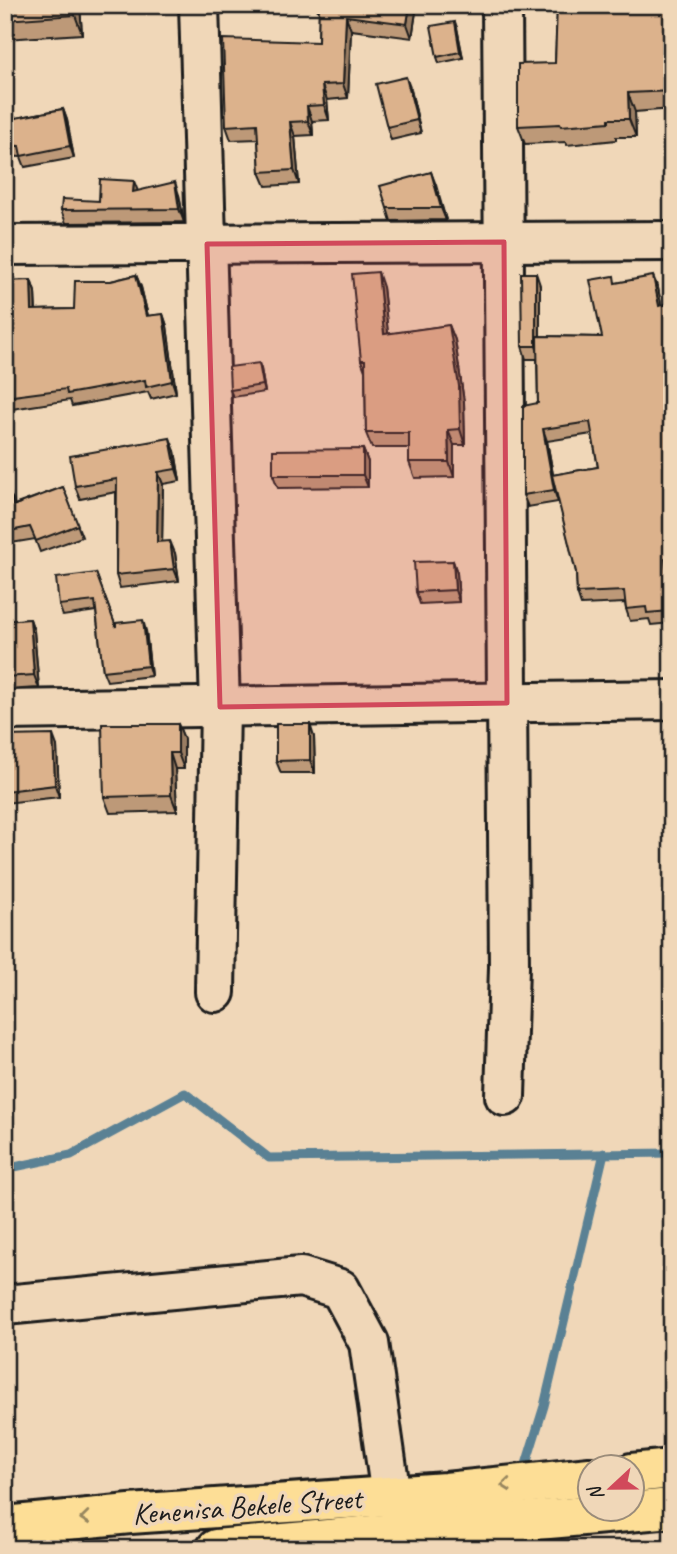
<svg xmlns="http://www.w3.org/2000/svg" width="677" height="1554" viewBox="0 0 677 1554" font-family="Caveat,sans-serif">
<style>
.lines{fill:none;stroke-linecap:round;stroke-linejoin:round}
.stream{stroke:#5a8194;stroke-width:9}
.minor-casing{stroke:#1c1c1c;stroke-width:44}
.major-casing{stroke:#1c1c1c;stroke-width:44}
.minor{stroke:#f0d7b8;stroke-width:38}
.major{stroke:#fdde96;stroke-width:38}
.wall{fill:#bd9978;stroke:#1c1c1c;stroke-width:2;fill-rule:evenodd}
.shaded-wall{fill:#9a7d62;stroke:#1c1c1c;stroke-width:2}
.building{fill:#dcb28c;stroke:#1c1c1c;stroke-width:2}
.oneway{stroke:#98875f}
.marked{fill:#d1495b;fill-opacity:0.2;stroke:#d1495b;stroke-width:5;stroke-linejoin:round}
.labels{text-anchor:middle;stroke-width:7;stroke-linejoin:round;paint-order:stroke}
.street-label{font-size:30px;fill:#1c1c1c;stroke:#f0d7b8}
</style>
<rect width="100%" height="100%" fill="#f0d7b8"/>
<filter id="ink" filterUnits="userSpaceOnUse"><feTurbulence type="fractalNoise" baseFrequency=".0143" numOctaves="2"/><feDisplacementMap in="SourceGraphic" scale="14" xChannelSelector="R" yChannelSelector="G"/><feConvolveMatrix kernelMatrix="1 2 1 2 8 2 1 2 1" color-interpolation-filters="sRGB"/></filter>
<g filter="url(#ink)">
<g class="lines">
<g class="stream">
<polyline points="5,1169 71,1155 185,1093 269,1158 672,1153"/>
<polyline points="523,1474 544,1406 604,1153"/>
<polyline points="500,1549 506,1531"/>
</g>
<defs>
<g id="minor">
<polyline points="199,5 220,707 215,992"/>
<polyline points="502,5 509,967 505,1096"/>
<polyline points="5,245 672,241"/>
<polyline points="5,710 672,700"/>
<polyline points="5,1305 301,1277 340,1289 369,1343 391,1496"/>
</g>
<g id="major">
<polyline points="632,1473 672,1469"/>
<polyline points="5,1526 130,1514 446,1492 590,1477"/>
<polyline points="216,1549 672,1508"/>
</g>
</defs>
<use href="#minor" class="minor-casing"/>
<use href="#major" class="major-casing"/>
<use href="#minor" class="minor"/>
<use href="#major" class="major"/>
</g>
<g class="wall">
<polygon points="5,5 80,5 82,34 5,39"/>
<polygon points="316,5 417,5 412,38 351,30 348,98 327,100 329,120 312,121 313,135 295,136 299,184 266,186 260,172 258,139 231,140 226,126 318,42 319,11 318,11"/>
<polygon points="555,5 672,5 672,109 635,112 636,137 616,137 616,140 567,145 566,142 525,144 518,126 555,63 557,11"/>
<polygon points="457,28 463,58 439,63 437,57"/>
<polygon points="411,90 421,133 391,140 387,127"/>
<polygon points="63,109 67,120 74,158 25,167 21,157 5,156 5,120"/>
<polygon points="431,172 446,220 391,221 387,208"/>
<polygon points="138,191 179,195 184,222 66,223 61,210"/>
<polygon points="136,275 141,287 148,316 163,314 167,326 176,393 151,399 148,392 72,406 70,400 5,410 5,281 31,280 35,292 36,310 74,309 111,281"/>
<path d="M616,283L658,288L661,305L672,302V570L669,571L672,596V623L651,625L649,619L630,621L626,609L625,603L581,605L577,593L576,572L556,488L558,502L528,507L523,495L538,403L537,359H526L522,346L540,285V336L602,337ZM592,434L598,467L553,475L547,441Z"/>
<polygon points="383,287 388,334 449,325 455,340 464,402 465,445 454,445 454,477 415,478 409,462 409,448 372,448 366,433 365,371 361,360"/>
<polygon points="261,369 265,392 233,397 230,390"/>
<polygon points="363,449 368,462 368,487 278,488 273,475"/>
<polygon points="175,451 180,481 163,484 162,542 175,553 179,581 120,588 116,575 116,492 80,499 75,486"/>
<polygon points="63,487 82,537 40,552 35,539 5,544 5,488 13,499 14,505"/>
<polygon points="453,561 457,573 459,602 420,604 416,592"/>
<polygon points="96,573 116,627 146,631 151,676 107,681 103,671 96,611 63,616 59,605"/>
<polygon points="30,619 34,631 39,688 5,690 5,621"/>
<polygon points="178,724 184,739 184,769 175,769 177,811 110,813 104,797"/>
<polygon points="5,736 57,746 59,797 5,803"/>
<polygon points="314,737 315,773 281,773 276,761"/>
</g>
<g class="shaded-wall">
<polygon points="74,5 80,5 82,34 75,15"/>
<polygon points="410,5 417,5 412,38 407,24"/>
<polygon points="346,16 351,30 348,98 343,84"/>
<polygon points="455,22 457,28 463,58 460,52"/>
<polygon points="406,77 411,90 421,133 417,120"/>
<polygon points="322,85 327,100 329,120 324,105"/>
<polygon points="628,93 635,112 636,137 629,119"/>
<polygon points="307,106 312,121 313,135 308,121"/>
<polygon points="63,109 67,120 74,158 70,146"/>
<polygon points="290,122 295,136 299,184 294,170"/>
<polygon points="431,172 436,185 446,220 441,208"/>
<polygon points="134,181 139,194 133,192"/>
<polygon points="175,182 179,195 184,222 179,209"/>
<polygon points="378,272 383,287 390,350 384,334"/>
<polygon points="536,273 540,285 540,359 536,346"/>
<polygon points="136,275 141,287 151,328 146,316"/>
<polygon points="653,276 658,288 664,318 659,306"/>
<polygon points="31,280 35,292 36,322 32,310"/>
<polygon points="163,314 167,326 176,393 172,381"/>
<polygon points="449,325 455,340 464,402 465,445 460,429"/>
<polygon points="259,363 261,369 265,392 263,385"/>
<polygon points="543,429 547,441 558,502 554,490"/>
<polygon points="448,430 454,445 454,477 449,462"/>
<polygon points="170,438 175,451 180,481 176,469"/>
<polygon points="363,449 368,462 368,487 363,475"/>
<polygon points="158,472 163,484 162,555 157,542"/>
<polygon points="170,541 175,553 179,581 174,569"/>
<polygon points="665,559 669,571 672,596 672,616 670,611"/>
<polygon points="453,561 457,573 459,602 455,590"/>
<polygon points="30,619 34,631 39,688 34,675"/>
<polygon points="143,620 146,631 151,676 148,666"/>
<polygon points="178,724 184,739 184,769 178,753"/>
<polygon points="310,724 314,737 315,773 310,760"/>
<polygon points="53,735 57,746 59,797 55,785"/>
<polygon points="170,753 175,769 177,811 171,795"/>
</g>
<g class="building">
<polygon points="5,5 74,5 75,15 5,20"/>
<polygon points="319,5 410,5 407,24 346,16 343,84 322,85 324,105 307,106 308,121 290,122 294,170 260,172 257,124 226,126 223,39 318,42"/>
<polygon points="557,5 672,5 672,91 628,93 629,119 609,119 609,122 561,126 560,124 518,126 518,64 555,63"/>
<polygon points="455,22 460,52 437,57 431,26"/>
<polygon points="406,77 417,120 387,127 376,84"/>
<polygon points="63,109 70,146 21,156 19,146 5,145 5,120"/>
<polygon points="431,172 441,208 387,208 380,186"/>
<polygon points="100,179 134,181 133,192 175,182 179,209 61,210 62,199 99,201"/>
<polygon points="378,272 384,334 449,325 459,386 460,429 448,430 449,462 409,462 409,433 366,433 365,360 361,360 352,274"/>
<polygon points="521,273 536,273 536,346 522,346"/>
<polygon points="136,275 146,316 163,314 172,381 146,387 145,380 67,394 66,389 5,397 5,281 31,280 32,310 74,309 75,281 111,281"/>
<polygon points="614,276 615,283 653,276 659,306 672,302 672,558 665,559 670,611 647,613 646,607 626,609 624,591 577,593 576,572 552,475 598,467 590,422 543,429 554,490 523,495 523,406 538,403 537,336 602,337 590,280"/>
<polygon points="259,363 263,385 230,390 229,367"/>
<polygon points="170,438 176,469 158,472 157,542 170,541 174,569 116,575 117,479 75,486 70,456"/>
<polygon points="363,449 363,475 273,475 273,450"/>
<polygon points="9,487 13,506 63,487 78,525 36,541 30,527 5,532 5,488"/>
<polygon points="453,561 455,590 416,592 414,562"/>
<polygon points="96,573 116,627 116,623 143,620 148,666 103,671 95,601 59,605 56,578"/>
<polygon points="30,619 34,675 5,677 5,621"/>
<polygon points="102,724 178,724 178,753 170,753 171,795 104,797"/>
<polygon points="276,724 310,724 310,760 276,761"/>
<polygon points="53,735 55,785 5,791 5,736"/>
</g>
<defs><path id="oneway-chevron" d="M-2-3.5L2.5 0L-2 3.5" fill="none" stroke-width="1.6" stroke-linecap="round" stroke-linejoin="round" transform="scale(1.75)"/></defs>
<g class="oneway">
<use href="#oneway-chevron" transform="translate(506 1485) rotate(174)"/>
<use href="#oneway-chevron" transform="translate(85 1518) rotate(174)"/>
</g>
</g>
<path class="marked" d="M504,242L507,703L220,707L207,244Z"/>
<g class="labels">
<g class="street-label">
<text transform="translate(247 1506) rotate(-4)" y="10">Kenenisa Bekele Street</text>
</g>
</g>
<rect width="677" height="1554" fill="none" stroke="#f0d7b8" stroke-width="28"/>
<rect x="14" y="14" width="649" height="1526" fill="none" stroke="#1c1c1c" stroke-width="2.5" filter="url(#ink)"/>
<g transform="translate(611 1488) rotate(248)"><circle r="33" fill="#f0d7b8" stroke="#9b8c7a" stroke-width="2"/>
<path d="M0-5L12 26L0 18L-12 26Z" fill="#d1495b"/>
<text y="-10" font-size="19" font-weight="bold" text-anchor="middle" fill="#1c1c1c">N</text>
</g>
</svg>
